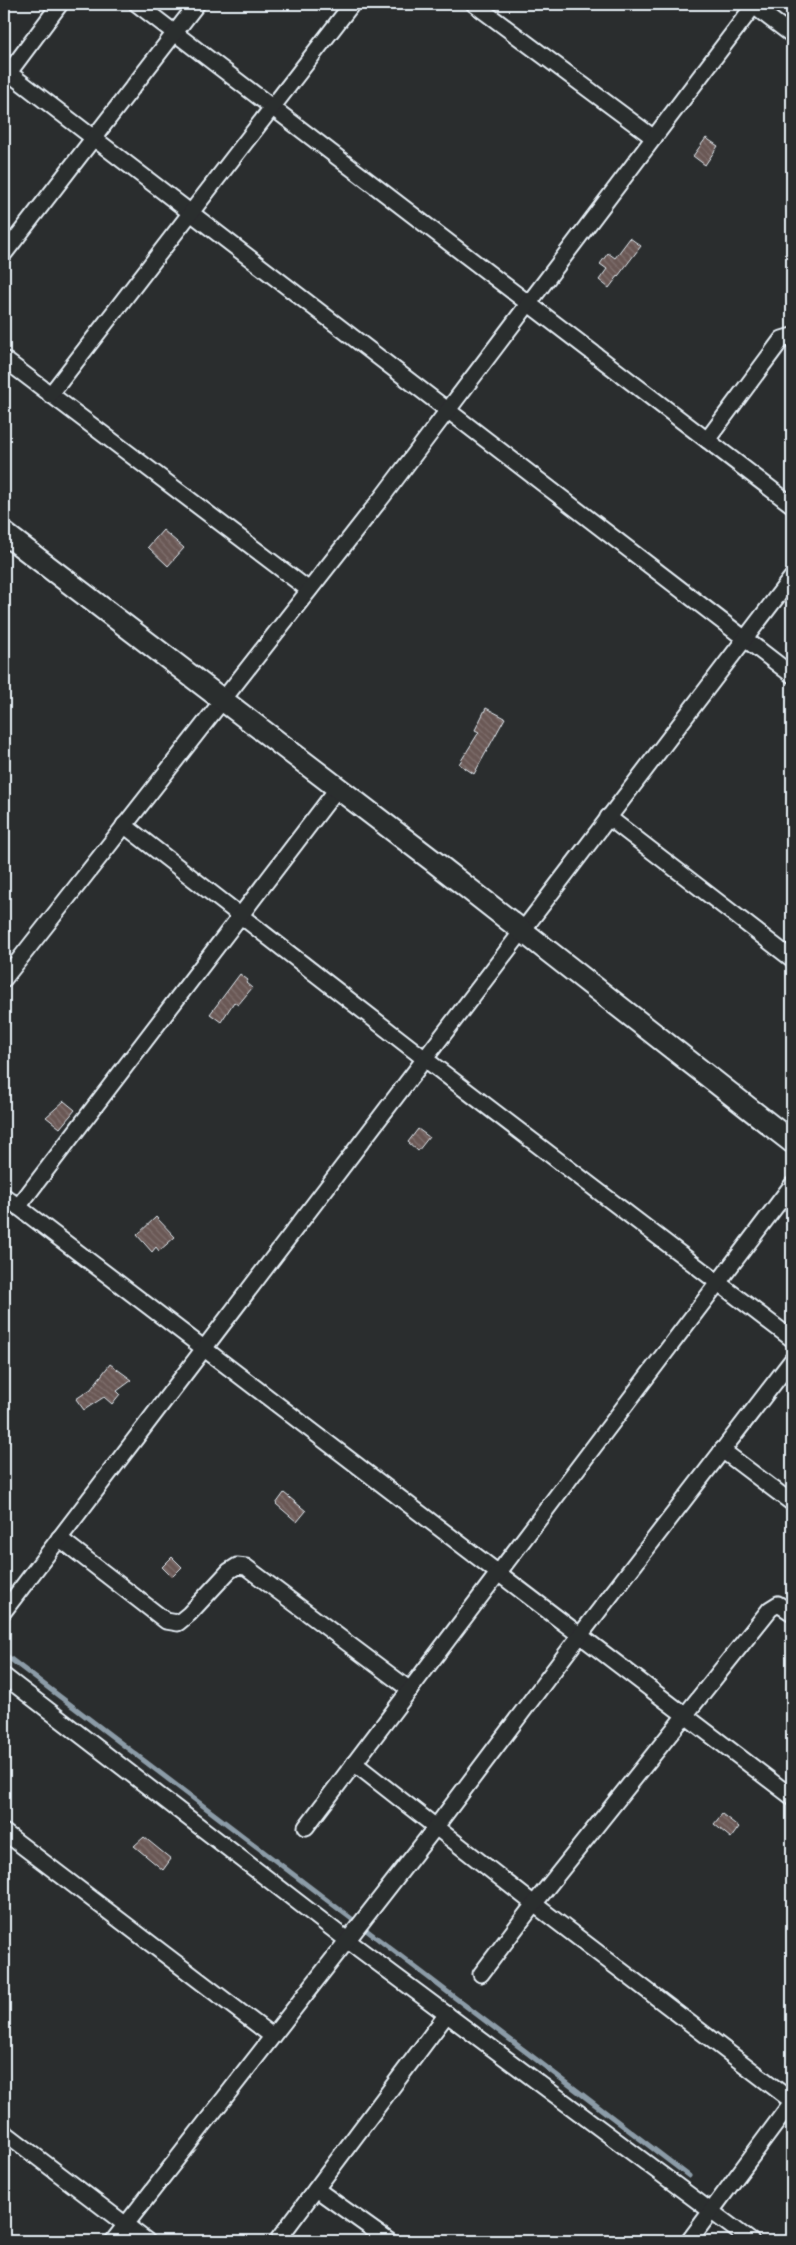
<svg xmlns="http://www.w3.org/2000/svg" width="796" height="2245" viewBox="0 0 796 2245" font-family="'Balsamiq Sans',sans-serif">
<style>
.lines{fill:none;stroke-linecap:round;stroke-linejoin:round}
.stream{stroke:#8c9ca8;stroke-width:5}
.building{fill:url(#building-back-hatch);stroke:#e8f1f8}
.street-casing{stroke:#e8f1f8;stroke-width:19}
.secondary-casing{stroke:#e8f1f8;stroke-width:25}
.street{stroke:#2a2d2e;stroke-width:15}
.secondary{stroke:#2a2d2e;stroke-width:21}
</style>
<defs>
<pattern id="building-back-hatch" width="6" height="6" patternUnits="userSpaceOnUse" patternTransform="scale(1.25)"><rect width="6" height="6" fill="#6a5855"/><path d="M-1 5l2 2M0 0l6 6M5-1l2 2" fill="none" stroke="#7f706e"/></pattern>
</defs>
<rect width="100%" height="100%" fill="#2a2d2e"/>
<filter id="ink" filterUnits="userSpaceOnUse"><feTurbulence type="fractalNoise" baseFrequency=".02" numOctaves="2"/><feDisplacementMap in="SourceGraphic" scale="10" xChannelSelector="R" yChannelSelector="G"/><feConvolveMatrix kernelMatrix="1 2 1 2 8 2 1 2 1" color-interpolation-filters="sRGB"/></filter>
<g filter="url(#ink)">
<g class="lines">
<polyline class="stream" points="4,1654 689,2176"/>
</g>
<g class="building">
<polygon points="706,138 718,146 705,165 693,156"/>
<polygon points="630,238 641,246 609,288 599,280 607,269 600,264 608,253 615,258"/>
<polygon points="163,530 184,548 168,566 148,547"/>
<polygon points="486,708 505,718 474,774 459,764 479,732 475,730"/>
<polygon points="240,974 248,980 246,983 252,988 238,1005 234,1002 221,1022 210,1014"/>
<polygon points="64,1101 75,1110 60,1128 46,1117"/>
<polygon points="418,1129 429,1137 418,1151 408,1142"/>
<polygon points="156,1217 175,1237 159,1251 156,1247 152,1252 137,1235"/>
<polygon points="110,1364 132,1380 117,1391 120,1394 112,1404 104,1397 84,1410 76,1399 91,1389"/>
<polygon points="284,1493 306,1511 297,1522 276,1504"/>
<polygon points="172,1557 182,1567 172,1577 162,1567"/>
<polygon points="722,1814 739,1827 731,1838 714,1824"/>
<polygon points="144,1837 171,1859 163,1870 134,1846"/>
</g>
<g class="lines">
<defs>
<g id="street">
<polyline points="137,4 792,505"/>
<polyline points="474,4 654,138"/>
<polyline points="751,4 792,35"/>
<polyline points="9,73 792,675"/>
<polyline points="4,79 60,4"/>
<polyline points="4,254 197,4"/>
<polyline points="4,359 309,590"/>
<polyline points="50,395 352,4"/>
<polyline points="707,440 782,339 792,336"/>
<polyline points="608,817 792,959"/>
<polyline points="124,825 425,1059 792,1339"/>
<polyline points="4,979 383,496 755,4"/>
<polyline points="4,1196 792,1797"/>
<polyline points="18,1207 337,789"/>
<polyline points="722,1450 792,1503"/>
<polyline points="59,1538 166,1621 178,1623 189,1614 229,1571 237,1566 246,1567 410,1690"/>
<polyline points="4,1611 792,577"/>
<polyline points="4,1676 347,1940 751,2241"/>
<polyline points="354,1763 534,1904 792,2101"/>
<polyline points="306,1827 792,1185"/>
<polyline points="4,1832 272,2036"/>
<polyline points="481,1974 534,1904 770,1609 778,1604 792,1613"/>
<polyline points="4,2132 147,2241"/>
<polyline points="316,2189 389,2241"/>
<polyline points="113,2241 435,1828 581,1634 792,1360"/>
<polyline points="277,2241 447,2014"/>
<polyline points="689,2241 792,2102"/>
</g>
<polyline id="secondary" points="4,533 432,860 792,1142"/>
</defs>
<use href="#street" class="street-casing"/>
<use href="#secondary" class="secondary-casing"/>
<use href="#street" class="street"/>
<use href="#secondary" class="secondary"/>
</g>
</g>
<rect width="796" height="2245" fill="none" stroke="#2a2d2e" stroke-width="20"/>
<rect x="10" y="10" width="776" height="2225" fill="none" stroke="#e8f1f8" stroke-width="2" filter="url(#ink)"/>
</svg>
